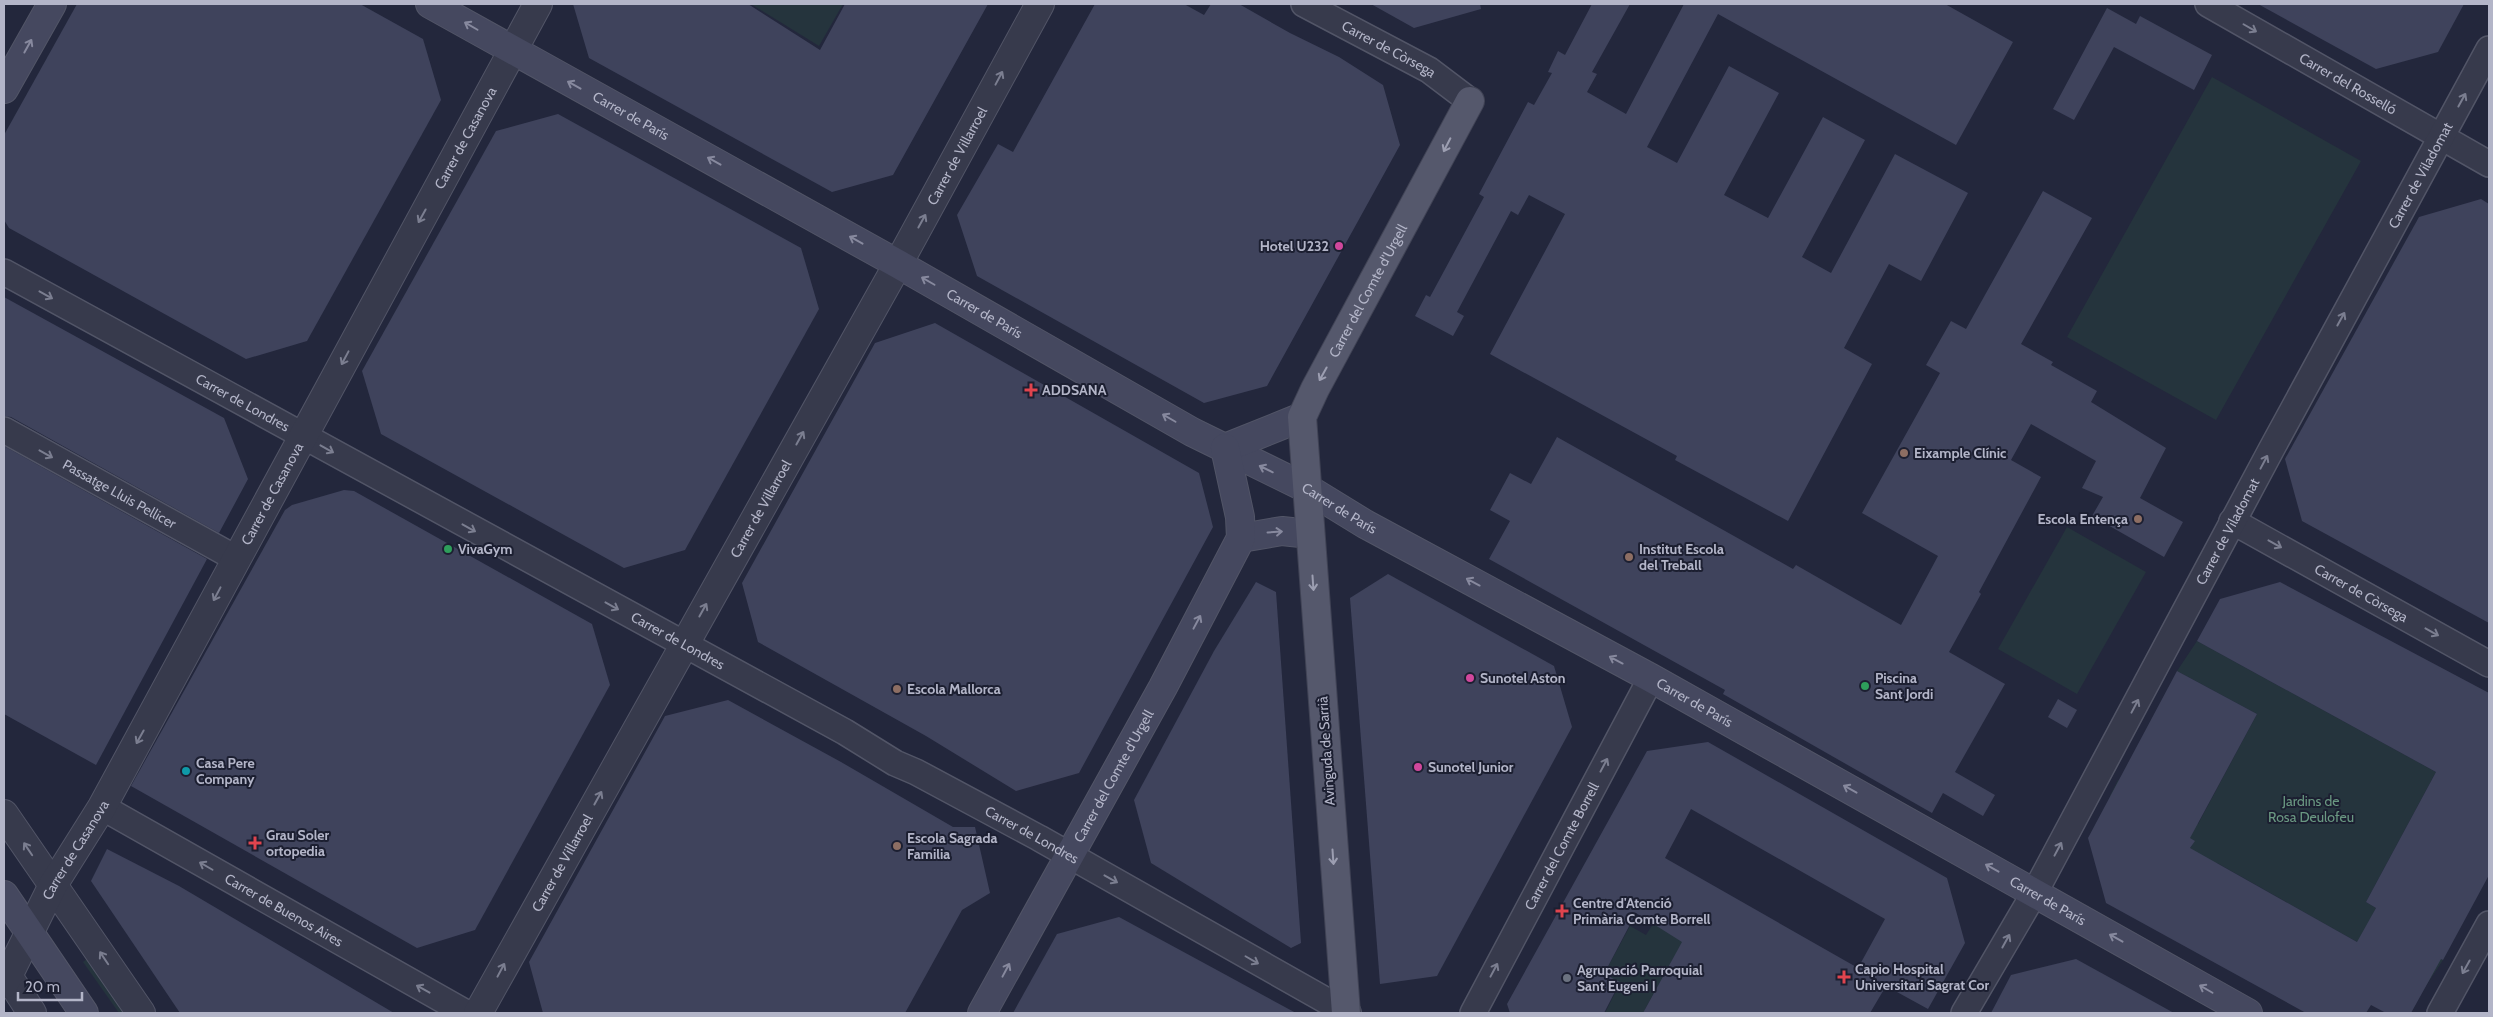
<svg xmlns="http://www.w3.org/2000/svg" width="2493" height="1017" viewBox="0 0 2493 1017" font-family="Cabin,sans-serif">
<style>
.green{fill:#25343d}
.building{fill:#3f435c;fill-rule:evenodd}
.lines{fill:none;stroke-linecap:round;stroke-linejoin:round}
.minor-casing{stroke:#525567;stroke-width:28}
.tertiary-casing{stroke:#525567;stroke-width:30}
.secondary-casing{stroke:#525567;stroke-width:30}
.primary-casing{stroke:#404355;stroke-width:30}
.minor{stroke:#373a4c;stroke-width:25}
.tertiary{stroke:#373a4c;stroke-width:28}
.secondary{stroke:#45485f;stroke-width:28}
.primary{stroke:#55586c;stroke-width:28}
.oneway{stroke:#87899e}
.oneway2{stroke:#7b7e90}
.oneway3{stroke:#9c9eb1}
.hotel-dot{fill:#d1479c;stroke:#1c1f31;stroke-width:2}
.health-dot{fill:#e0444e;stroke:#1c1f31;stroke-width:2}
.education-dot{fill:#8d6e63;stroke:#1c1f31;stroke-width:2}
.leisure-dot{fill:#2e9e5b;stroke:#1c1f31;stroke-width:2}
.culture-dot{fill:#0f9aa8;stroke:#1c1f31;stroke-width:2}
.worship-dot{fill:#6b7280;stroke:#1c1f31;stroke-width:2}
.labels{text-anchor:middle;stroke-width:4;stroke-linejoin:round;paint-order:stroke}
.street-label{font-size:14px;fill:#b3b5c8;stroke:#1c1f31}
.poi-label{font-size:14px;font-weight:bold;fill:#b3b5c8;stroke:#1c1f31;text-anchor:start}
.park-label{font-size:14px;fill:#6a9882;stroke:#1c1f31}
</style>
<rect width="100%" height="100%" fill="#23273c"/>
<g class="green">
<polygon points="751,4 843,4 819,46"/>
<polygon points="2212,77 2361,161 2216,420 2067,337"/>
<polygon points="2067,527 2146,572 2077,694 1998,649"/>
<polygon points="2197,641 2436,772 2366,902 2376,908 2370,920 2443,960 2425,987 2389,960 2217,863 2150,926 2194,841 2110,796 2118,780 2198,824 2257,714 2177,671"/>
<polygon points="1653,924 1685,938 1645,1009 1653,1013 1605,1013 1620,983 1604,974 1630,926 1646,935"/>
<polygon points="88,958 126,1013 119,1013 83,962"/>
</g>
<g class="building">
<polygon points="77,4 360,4 423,39 441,100 307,341 246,359 9,228 4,220 4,135"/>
<polygon points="573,4 748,4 820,50 845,4 988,4 893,175 832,192 589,58"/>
<polygon points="1095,4 1184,4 1204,15 1211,4 1239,4 1290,33 1339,57 1383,85 1400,145 1267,386 1204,403 977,276 957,215 998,144 1013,152"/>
<polygon points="1371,4 1480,4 1481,9 1414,28"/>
<polygon points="1592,4 1630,4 1592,72 1597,74 1587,92 1626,114 1684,4 1945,4 2013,42 1956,145 1718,14 1647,147 1677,163 1729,66 1779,93 1724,195 1768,218 1823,117 1865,140 1802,257 1831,273 1895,154 1968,193 1921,281 1889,264 1844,348 1872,364 1788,521 1675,460 1677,456 1490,354 1565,214 1529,195 1518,215 1511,211 1457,312 1464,316 1453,336 1415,316 1426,295 1430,297 1484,197 1479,194 1528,102 1534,105 1552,73 1548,72 1558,51 1565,55"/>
<polygon points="2258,4 2464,4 2438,52 2376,69"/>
<polygon points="2107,8 2136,24 2140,16 2212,55 2194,90 2114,47 2074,120 2053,109"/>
<polygon points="558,114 801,248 819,309 685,550 624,568 381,434 362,371 496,131"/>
<polygon points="2043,191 2092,218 2021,344 2053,362 2051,365 2097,391 2091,402 2166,448 2140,498 2183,522 2164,557 2092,516 2103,497 2082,488 2096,461 2031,424 2011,460 2041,477 1979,592 1981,594 1949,652 2005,684 1955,772 1995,795 1983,816 1943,793 1932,813 1723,694 1725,690 1489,559 1510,521 1490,510 1510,473 1531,484 1557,437 1793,569 1796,565 1901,625 1938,556 1862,513 1940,373 1926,365 1951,321 1966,329"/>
<polygon points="2481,199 2489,204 2489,623 2302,521 2285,459 2419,217"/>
<polygon points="4,297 224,418 248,479 219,533 11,417 4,416"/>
<polygon points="935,323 1199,473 1213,527 1079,773 1016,791 926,736 758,642 742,583 875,343"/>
<polygon points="4,446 207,559 96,765 4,714"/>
<polygon points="344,490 354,491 592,624 610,685 475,930 417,948 131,786 285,510 292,505"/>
<polygon points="1388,574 1554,666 1572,727 1437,976 1380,984 1350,598"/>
<polygon points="1256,582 1276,592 1301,943 1291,948 1151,863 1134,800 1214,651"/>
<polygon points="2280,582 2489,693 2489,875 2443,960 2441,959 2411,1013 2386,1013 2371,1005 2366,1013 2306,1013 2106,903 2088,838 2177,671 2257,714 2190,838 2195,841 2190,848 2357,942 2376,908 2366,902 2436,772 2197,641 2220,599"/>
<polygon points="2058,699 2077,710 2067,728 2048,717"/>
<polygon points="728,700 841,762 953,827 975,827 990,893 962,910 905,1013 543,1013 529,962 665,716"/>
<path d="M1708,742L1947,878L1965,943L1928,1009L1886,986L1870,1013H1643L1682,942L1636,913L1604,974L1620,982L1604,1013H1510L1507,1004L1647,751ZM1691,809L1885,919L1858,968L1665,858Z"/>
<polygon points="107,849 179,886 394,1013 180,1013 91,881"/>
<polygon points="1119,917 1215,969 1296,1013 1013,1013 1057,934"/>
<polygon points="2076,959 2174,1013 1991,1013 2011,975"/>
</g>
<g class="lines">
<defs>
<g id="minor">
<path id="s1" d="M1304,4L1429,70L1470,101"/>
<path id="s2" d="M2208,4L2489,164"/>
<path id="s3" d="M4,272L845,732L895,763L916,772L1039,838L1348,1013"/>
<path id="s4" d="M4,430L237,559"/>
<path id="s5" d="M2232,521L2489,664"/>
<path id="s6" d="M102,807L466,1013"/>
<path id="s7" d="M1473,1013L1651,678"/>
<path id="s8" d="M1964,1013L2035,892L2271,450L2489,49"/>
<polyline points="2440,1013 2489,924"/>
</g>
<g id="tertiary">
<polyline points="4,814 141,1013"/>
<polyline points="4,970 32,1013"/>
<path id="s9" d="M4,984L53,885L102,807L538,4"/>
<path id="s10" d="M478,1013L898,264L1040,4"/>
</g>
<g id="secondary">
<path id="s11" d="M430,4L898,264L1192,432L1308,489L1365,524L1651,678L2248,1013"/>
<polyline points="4,89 52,4"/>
<polyline points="1225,448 1302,417"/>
<polyline points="1241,538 1282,531 1310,534"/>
<polyline points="4,895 84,1013"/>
<path id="s12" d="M982,1013L1163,687L1241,538L1240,517L1225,448"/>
</g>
<g id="primary">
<path id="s13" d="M1346,1013L1302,417L1315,389L1470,101"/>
</g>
</defs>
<use href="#minor" class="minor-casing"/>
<use href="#tertiary" class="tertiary-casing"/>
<use href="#secondary" class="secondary-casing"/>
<use href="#primary" class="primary-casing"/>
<use href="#minor" class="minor"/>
<use href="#tertiary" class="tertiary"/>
<use href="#secondary" class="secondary"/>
<use href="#primary" class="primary"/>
</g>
<defs><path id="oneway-shaft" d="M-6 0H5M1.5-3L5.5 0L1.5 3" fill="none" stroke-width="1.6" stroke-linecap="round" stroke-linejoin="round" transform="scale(1.25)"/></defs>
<g class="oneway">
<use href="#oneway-shaft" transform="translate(471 26) rotate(-150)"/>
<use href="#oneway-shaft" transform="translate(28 46) rotate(-61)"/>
<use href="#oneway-shaft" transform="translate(574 85) rotate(-151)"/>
<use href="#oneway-shaft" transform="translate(714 161) rotate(-151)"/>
<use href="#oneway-shaft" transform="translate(856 240) rotate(-151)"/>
<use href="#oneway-shaft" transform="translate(928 281) rotate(-150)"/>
<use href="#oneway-shaft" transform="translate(1169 418) rotate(-150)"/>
<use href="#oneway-shaft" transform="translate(1266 469) rotate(-154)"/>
<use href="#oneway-shaft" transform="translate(1275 532) rotate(-4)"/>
<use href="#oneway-shaft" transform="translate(1473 582) rotate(-152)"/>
<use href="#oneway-shaft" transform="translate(1197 622) rotate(-62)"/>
<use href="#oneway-shaft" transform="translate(1616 660) rotate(-152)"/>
<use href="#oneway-shaft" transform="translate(1850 789) rotate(-151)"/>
<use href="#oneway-shaft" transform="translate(1992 868) rotate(-151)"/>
<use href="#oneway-shaft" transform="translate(2116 938) rotate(-151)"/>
<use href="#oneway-shaft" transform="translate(1006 970) rotate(-62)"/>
<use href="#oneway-shaft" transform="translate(2206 989) rotate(-150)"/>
</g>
<g class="oneway2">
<use href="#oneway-shaft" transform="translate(2250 28) rotate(30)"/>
<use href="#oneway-shaft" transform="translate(999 78) rotate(-62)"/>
<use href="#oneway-shaft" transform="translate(2462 100) rotate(-61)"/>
<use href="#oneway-shaft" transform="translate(422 216) rotate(119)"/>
<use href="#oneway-shaft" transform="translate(922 221) rotate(-61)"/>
<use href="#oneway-shaft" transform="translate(46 295) rotate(29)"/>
<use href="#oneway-shaft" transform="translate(2341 319) rotate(-61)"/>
<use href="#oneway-shaft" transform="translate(345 358) rotate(118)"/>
<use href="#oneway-shaft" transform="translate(800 438) rotate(-61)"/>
<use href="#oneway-shaft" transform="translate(327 449) rotate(29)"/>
<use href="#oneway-shaft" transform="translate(46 454) rotate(29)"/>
<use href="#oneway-shaft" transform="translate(2264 462) rotate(-62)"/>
<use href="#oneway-shaft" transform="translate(469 528) rotate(29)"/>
<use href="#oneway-shaft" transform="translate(2275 544) rotate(29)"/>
<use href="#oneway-shaft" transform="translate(217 594) rotate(118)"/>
<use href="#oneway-shaft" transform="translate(612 606) rotate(29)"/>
<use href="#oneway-shaft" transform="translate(703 610) rotate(-61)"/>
<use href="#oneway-shaft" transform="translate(2432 632) rotate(29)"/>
<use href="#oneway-shaft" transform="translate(2135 706) rotate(-62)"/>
<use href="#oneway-shaft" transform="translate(140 737) rotate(119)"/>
<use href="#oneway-shaft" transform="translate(1604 765) rotate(-62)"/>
<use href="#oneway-shaft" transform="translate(598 798) rotate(-61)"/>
<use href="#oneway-shaft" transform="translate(28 849) rotate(-124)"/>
<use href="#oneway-shaft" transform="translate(2058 849) rotate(-62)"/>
<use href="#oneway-shaft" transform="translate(206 866) rotate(-150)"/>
<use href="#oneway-shaft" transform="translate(1111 879) rotate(29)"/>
<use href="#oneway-shaft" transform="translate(2006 941) rotate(-61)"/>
<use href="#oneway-shaft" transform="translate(104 958) rotate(-124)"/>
<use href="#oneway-shaft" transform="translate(1252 960) rotate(30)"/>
<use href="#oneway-shaft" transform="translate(2466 967) rotate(119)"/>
<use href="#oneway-shaft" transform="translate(501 970) rotate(-62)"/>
<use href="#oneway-shaft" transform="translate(1494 970) rotate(-62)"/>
<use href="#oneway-shaft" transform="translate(423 989) rotate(-151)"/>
</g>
<g class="oneway3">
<use href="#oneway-shaft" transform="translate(1447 145) rotate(117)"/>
<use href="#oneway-shaft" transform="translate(1323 374) rotate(119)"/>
<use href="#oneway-shaft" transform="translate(1313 583) rotate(86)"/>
<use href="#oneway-shaft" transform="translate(1333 857) rotate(86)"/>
</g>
<g class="hotel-dot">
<circle cx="1339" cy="246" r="5"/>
<circle cx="1470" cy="678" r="5"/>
<circle cx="1418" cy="767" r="5"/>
</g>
<g class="health-dot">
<path d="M1028.5 382.5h5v5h5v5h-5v5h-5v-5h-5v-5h5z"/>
<path d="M252.5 835.5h5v5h5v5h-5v5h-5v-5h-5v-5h5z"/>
<path d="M1559.5 903.5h5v5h5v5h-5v5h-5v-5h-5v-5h5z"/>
<path d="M1841.5 969.5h5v5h5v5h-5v5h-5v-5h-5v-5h5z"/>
</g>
<g class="education-dot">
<circle cx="1904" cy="453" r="5"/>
<circle cx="2138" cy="519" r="5"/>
<circle cx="1629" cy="557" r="5"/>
<circle cx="897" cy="689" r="5"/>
<circle cx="897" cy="846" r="5"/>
</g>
<g class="leisure-dot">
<circle cx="448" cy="549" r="5"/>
<circle cx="1865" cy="686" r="5"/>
</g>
<circle class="culture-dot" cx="186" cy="771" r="5"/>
<circle class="worship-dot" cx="1567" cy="978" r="5"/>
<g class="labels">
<g class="street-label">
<text dy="5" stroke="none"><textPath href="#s1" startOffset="96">Carrer de Còrsega</textPath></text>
<text dy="5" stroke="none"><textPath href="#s2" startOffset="161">Carrer del Rosselló</textPath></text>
<text dy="5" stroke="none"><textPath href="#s11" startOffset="230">Carrer de París</textPath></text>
<text dy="5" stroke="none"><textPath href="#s9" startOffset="964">Carrer de Casanova</textPath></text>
<text dy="5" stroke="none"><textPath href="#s10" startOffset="982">Carrer de Villarroel</textPath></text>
<text dy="5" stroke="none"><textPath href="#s8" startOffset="954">Carrer de Viladomat</textPath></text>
<text dy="5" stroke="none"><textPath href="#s13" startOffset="740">Carrer del Comte d'Urgell</textPath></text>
<text dy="5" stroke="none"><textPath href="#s11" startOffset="635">Carrer de París</textPath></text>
<text dy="5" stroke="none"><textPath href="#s3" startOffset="272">Carrer de Londres</textPath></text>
<text dy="5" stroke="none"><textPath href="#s4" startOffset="132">Passatge Lluis Pellicer</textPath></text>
<text dy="5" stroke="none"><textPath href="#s9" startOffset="559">Carrer de Casanova</textPath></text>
<text dy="5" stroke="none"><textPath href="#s11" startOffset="1040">Carrer de París</textPath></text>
<text dy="5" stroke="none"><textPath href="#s10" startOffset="578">Carrer de Villarroel</textPath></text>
<text dy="5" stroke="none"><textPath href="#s8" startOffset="549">Carrer de Viladomat</textPath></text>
<text dy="5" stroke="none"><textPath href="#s5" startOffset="148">Carrer de Còrsega</textPath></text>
<text dy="5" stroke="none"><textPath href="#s3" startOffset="768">Carrer de Londres</textPath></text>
<text dy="5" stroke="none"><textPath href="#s11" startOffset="1445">Carrer de París</textPath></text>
<text transform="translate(1326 751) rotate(-94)" y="5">Avinguda de Sarrià</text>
<text dy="5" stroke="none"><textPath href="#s12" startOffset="271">Carrer del Comte d'Urgell</textPath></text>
<text dy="5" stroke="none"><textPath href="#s3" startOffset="1172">Carrer de Londres</textPath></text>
<text dy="5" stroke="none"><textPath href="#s7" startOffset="189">Carrer del Comte Borrell</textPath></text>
<text dy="5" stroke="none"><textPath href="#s9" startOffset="152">Carrer de Casanova</textPath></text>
<text dy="5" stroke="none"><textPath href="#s10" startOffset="172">Carrer de Villarroel</textPath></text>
<text dy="5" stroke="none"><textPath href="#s11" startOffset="1850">Carrer de París</textPath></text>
<text dy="5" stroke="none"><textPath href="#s6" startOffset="209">Carrer de Buenos Aires</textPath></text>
</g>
<g class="poi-label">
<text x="1329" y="251" text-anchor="end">Hotel U232</text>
<text x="1042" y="395">ADDSANA</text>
<text x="1914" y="458">Eixample Clínic</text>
<text x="2128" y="524" text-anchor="end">Escola Entença</text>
<text x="458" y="554">VivaGym</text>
<text x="1639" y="554">Institut Escola<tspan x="1639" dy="16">del Treball</tspan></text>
<text x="1480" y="683">Sunotel Aston</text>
<text x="1875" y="683">Piscina<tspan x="1875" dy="16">Sant Jordi</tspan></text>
<text x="907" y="694">Escola Mallorca</text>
<text x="196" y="768">Casa Pere<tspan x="196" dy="16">Company</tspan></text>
<text x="1428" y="772">Sunotel Junior</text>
<text x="266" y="840">Grau Soler<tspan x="266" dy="16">ortopedia</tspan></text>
<text x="907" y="843">Escola Sagrada<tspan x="907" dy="16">Familia</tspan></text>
<text x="1573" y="908">Centre d'Atenció<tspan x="1573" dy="16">Primària Comte Borrell</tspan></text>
<text x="1855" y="974">Capio Hospital<tspan x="1855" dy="16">Universitari Sagrat Cor</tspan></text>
<text x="1577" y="975">Agrupació Parroquial<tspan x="1577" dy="16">Sant Eugeni I</tspan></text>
</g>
<g class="park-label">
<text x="2311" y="806">Jardins de<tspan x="2311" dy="16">Rosa Deulofeu</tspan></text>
</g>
</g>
<rect width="2493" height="1017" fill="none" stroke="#b3b5c8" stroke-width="10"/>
<path d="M18 992v8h64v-8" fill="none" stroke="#b3b5c8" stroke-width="2.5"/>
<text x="25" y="992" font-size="15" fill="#b3b5c8" stroke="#1c1f31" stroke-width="4" paint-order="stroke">20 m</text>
</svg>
